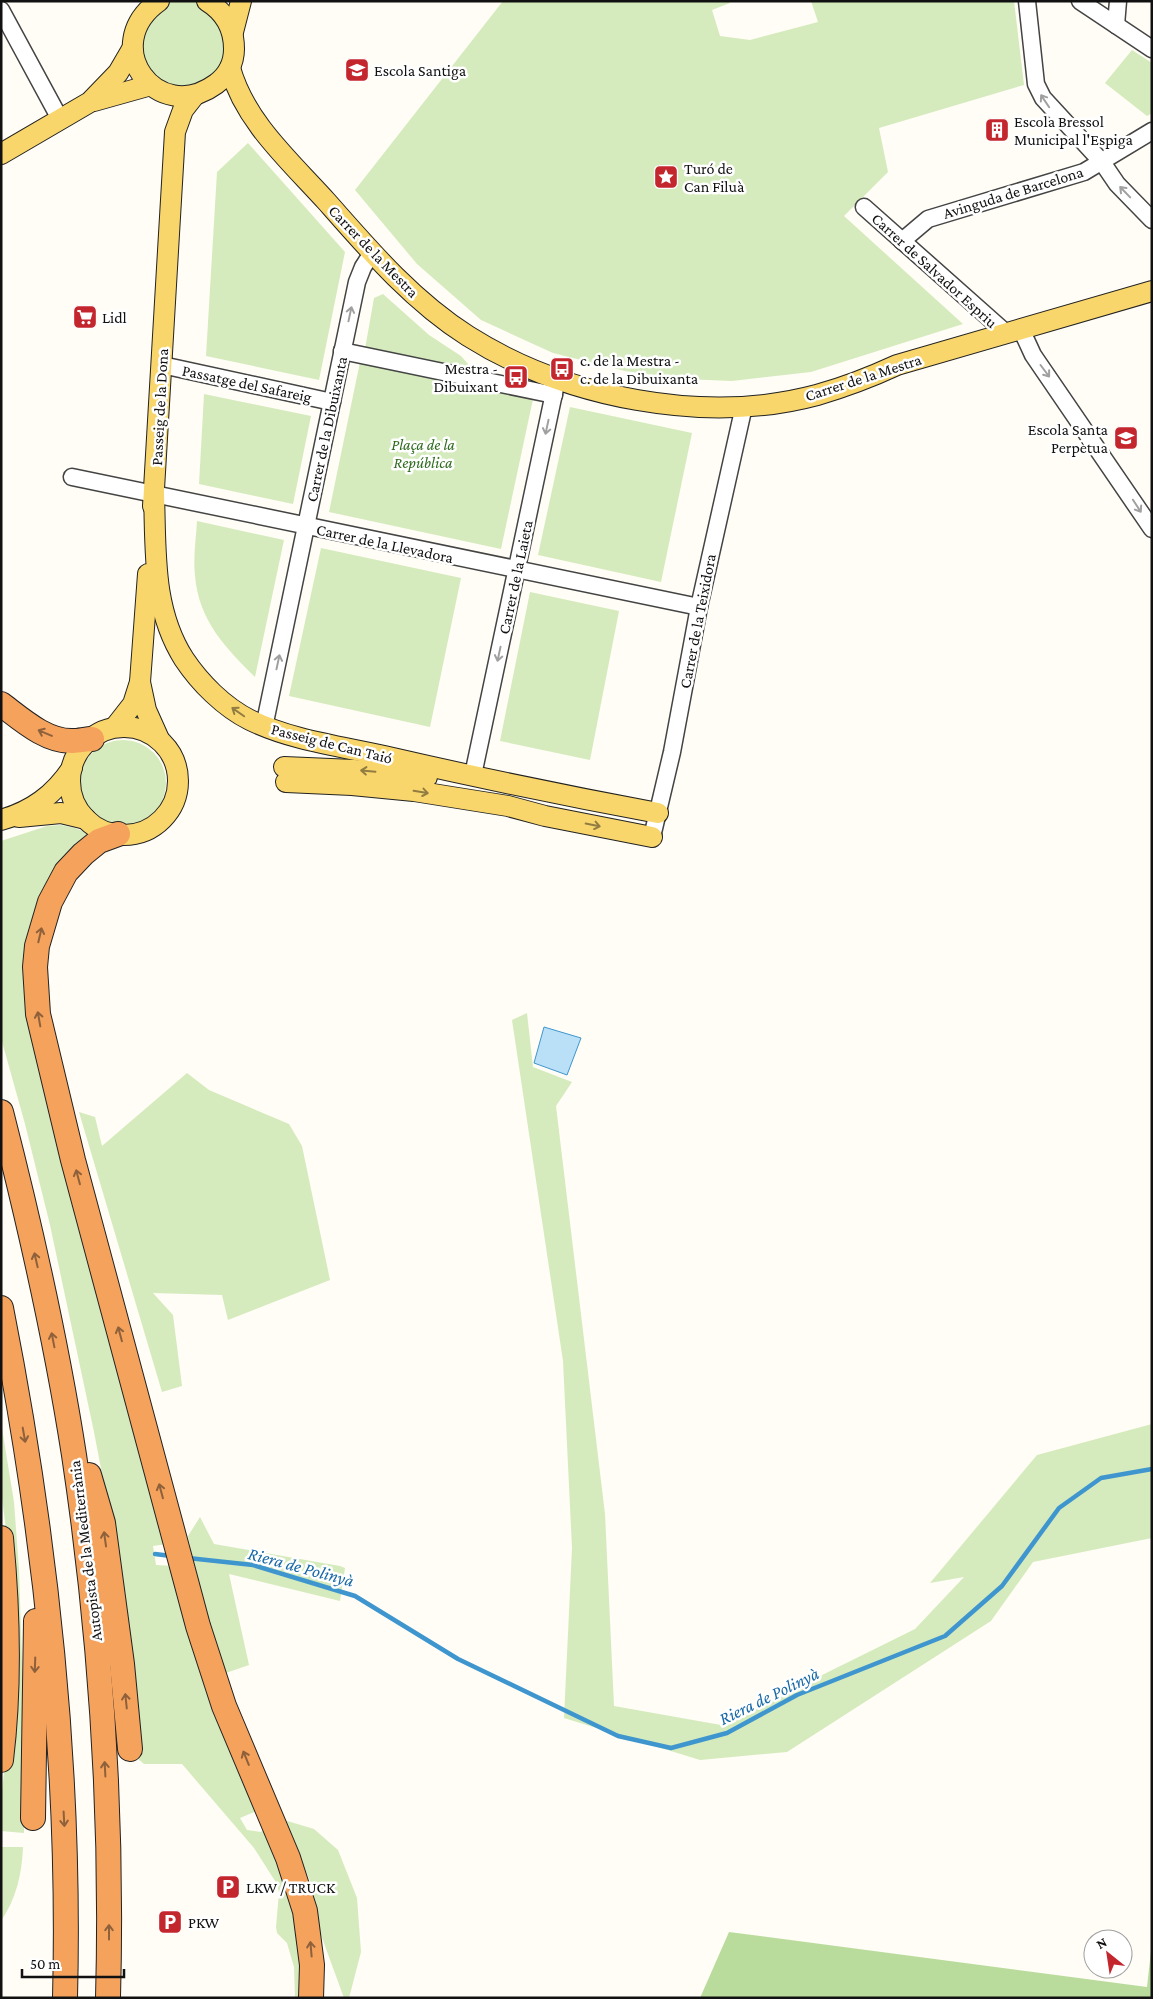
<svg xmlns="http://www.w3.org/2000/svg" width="1153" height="1999" viewBox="0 0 1153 1999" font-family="'Crimson Pro',serif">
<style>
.green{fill:#d5ebbd}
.forest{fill:#b9dc9c}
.water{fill:#b9e0f7;stroke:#3f96cf}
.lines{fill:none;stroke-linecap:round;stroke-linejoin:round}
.stream{stroke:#3f96cf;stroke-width:4.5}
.minor-casing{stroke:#444;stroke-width:19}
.major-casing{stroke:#222;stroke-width:22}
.highway-casing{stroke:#222;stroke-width:26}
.minor{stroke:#fff;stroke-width:16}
.major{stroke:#f9d66b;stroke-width:20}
.highway{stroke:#f5a25d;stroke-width:24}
.oneway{stroke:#a0a0a0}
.oneway2{stroke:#917d42}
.oneway3{stroke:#8e613b}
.labels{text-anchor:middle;stroke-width:5;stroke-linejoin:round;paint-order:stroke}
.poi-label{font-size:16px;fill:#111;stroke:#fff;text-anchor:start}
.street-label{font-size:16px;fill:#111;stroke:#fff}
.park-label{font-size:16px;font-style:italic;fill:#2f6b1f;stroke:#fff}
.water-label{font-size:18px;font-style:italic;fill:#1768a6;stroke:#fff}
</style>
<rect width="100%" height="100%" fill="#fffdf5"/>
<g class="green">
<polygon points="159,1 207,1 216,7 230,68 172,95 132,49"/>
<polygon points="503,1 729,1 730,3 712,10 720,36 750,40 818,22 811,1 1014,1 1024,85 879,128 888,172 844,216 963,324 811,372 732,381 683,379 625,371 553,353 481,320 417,264 355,190"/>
<polygon points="1132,50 1152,63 1152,113 1147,116 1105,83"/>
<polygon points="248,143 345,252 319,380 206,356 217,172"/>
<polygon points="383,294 429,335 461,356 468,364 466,369 365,349 374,298"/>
<polygon points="360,362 533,399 501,549 329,512"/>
<polygon points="204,394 311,416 293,504 199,484"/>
<polygon points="570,407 692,433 661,582 538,555"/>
<path d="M197,521L284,540L255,677C225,647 199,621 195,576C193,558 196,539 197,521Z"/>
<polygon points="321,548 461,578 430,727 289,696"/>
<polygon points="530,592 619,611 590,760 500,741"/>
<circle cx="123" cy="783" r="43"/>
<polygon points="61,825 75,828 87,833 89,839 28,957 167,1544 153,1546 156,1565 174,1566 259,1810 240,1818 247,1830 261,1832 267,1826 302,1920 303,1998 295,1998 294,1967 287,1943 277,1933 276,1927 279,1893 277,1884 254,1848 182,1764 144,1764 137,1758 111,1521 94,1432 50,1225 25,1124 1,1038 1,841 47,826"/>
<polygon points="527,1013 533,1067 572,1082 556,1106 605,1514 614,1706 721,1725 915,1629 964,1577 930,1583 1037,1455 1152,1424 1152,1538 1033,1562 991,1621 787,1752 700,1760 564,1718 572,1548 563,1361 512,1020"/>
<polygon points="187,1073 209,1090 289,1124 302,1146 330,1280 228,1320 222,1295 153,1293 173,1315 182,1386 162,1392 79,1112 95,1117 102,1146"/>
<polygon points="1,1422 14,1502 19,1569 24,1722 24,1833 1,1831 1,1799 10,1721 11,1569 1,1490"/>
<polygon points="200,1517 214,1544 340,1566 345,1568 340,1601 229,1574 249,1665 223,1674 198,1586 188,1536"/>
<polygon points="284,1820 314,1829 338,1850 357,1898 361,1952 349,1998 344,1998 321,1935 310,1881"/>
<path d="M1,1847H23C22,1874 16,1899 1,1921Z"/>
</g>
<polygon class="forest" points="729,1932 1147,1987 1152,1942 1152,1998 700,1998"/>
<polygon class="water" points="544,1027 581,1038 567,1075 534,1063"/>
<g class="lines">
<g class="stream">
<polyline points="155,1554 171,1556"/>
<polyline points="188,1558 253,1565 355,1596 458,1659 618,1736 671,1748 727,1733 797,1695 945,1636 1002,1586 1059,1508 1101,1478 1152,1469"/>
</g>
<defs>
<g id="minor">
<polyline points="1027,1 1036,84 1043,98 1102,162 1117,184 1152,220"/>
<polyline points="1080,1 1152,49"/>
<polyline points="1,10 60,119"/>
<polyline points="1116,25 1118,1"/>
<polyline points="864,207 1006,333"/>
<polyline points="902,241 928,219 1084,172 1152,131"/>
<polyline points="1021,329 1033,355 1152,529"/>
<polyline points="342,351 554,395"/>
<polyline points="162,365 332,402"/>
<polyline points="72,477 699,607"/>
<polyline points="264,727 357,282 363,267 372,253"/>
<polyline points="473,775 557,379"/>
<polyline points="652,837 672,752 699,607 744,406"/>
</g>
<g id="major">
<path d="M159,1C97,45 157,127 216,84C227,76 234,63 234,49C234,28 225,12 207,1"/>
<polyline points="233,32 241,1"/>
<path d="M230,68C245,122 290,161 327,202C370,251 413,301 468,336C566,398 705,425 817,395C845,387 871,377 897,365L1152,291"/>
<polyline points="94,101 151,85"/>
<polyline points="1,154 90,102 118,73 132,49"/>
<path d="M154,494C156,551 152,609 184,659C200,683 224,707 250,720C291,740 339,746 384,756C475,777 566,796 658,813"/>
<polyline points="153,506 175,132 183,110 194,96"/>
<polyline points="140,682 146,710 159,739"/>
<polyline points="115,727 133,704 140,682 148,574"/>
<circle cx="124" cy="781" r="54"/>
<polyline points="284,767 354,770 427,777"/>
<polyline points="286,782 352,785 414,791 508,806 545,816 652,837"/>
<polyline points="19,817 61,813 86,819"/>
<path d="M1,820C32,811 54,795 72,768"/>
</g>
<g id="highway">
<path d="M1,704C21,719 46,742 73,741C79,741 86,739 92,739"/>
<polyline points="118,834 99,841 83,854 66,872 50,902 37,946 35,967 38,1014 73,1160 198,1626 224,1706 288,1858 305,1911 312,1965 311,1998"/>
<path d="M1,1112C30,1225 56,1339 74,1455C101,1635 113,1816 108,1998"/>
<path d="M1,1308C46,1536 71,1766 65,1998"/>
<polyline points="89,1475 103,1523 122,1664 130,1749"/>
<path d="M1,1538C8,1612 10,1686 1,1760"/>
<polyline points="33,1818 36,1621"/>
</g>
</defs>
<use href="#minor" class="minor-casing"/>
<use href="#major" class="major-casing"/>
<use href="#highway" class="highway-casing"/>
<use href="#minor" class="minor"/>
<use href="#major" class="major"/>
<use href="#highway" class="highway"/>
</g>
<defs><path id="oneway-shaft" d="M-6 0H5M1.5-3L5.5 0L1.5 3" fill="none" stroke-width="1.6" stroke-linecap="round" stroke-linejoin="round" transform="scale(1.25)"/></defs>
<g class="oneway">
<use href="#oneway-shaft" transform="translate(1045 101) rotate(-124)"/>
<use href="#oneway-shaft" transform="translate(1125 192) rotate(-134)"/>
<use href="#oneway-shaft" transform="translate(350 314) rotate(-78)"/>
<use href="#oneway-shaft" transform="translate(1045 371) rotate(53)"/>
<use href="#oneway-shaft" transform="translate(547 427) rotate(102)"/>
<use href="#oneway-shaft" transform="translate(1137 506) rotate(57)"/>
<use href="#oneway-shaft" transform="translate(499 654) rotate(102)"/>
<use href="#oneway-shaft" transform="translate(278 662) rotate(-78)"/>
</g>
<g class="oneway2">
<use href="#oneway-shaft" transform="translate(238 712) rotate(-145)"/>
<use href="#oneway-shaft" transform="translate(368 771) rotate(-175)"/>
<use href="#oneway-shaft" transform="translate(421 792) rotate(9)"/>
<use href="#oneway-shaft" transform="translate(593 825) rotate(11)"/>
</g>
<g class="oneway3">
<use href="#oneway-shaft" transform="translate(45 733) rotate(-157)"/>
<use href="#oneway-shaft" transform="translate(40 935) rotate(-77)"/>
<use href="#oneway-shaft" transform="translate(39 1019) rotate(-100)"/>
<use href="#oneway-shaft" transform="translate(78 1177) rotate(-105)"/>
<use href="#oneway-shaft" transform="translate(36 1260) rotate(-103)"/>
<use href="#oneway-shaft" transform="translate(120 1334) rotate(-105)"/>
<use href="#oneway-shaft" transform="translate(53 1340) rotate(-101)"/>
<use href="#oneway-shaft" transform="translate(24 1435) rotate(80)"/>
<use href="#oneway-shaft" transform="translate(161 1491) rotate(-105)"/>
<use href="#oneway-shaft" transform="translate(105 1539) rotate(-98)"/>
<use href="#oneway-shaft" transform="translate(35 1665) rotate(92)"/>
<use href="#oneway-shaft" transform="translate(126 1701) rotate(-96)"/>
<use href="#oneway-shaft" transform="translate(246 1758) rotate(-112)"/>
<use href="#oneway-shaft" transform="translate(105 1769) rotate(-93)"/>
<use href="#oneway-shaft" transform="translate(64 1819) rotate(87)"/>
<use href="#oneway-shaft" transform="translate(109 1932) rotate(-90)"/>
<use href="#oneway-shaft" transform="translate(311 1949) rotate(-95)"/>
</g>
<defs>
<symbol id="school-square" viewBox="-11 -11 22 22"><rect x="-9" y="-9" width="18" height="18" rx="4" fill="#c4262e" stroke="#fff"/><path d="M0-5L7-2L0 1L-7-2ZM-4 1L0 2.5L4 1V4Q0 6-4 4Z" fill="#fff"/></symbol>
<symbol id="building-square" viewBox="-11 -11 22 22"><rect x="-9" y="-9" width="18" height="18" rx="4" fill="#c4262e" stroke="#fff"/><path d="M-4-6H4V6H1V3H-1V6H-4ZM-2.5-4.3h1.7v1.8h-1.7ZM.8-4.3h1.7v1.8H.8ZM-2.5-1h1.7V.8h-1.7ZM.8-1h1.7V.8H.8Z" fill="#fff"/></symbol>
<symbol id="sight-square" viewBox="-11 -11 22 22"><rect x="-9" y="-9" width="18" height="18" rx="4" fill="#c4262e" stroke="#fff"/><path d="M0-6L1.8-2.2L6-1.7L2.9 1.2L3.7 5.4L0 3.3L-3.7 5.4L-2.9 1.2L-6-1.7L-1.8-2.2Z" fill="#fff"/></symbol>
<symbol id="supermarket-square" viewBox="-11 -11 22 22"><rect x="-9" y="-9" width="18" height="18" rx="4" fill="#c4262e" stroke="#fff"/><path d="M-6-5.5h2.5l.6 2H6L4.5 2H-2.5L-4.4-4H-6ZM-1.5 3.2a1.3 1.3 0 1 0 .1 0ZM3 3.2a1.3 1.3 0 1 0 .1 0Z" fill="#fff"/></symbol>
<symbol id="bus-square" viewBox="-11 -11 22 22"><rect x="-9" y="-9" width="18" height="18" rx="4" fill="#c4262e" stroke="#fff"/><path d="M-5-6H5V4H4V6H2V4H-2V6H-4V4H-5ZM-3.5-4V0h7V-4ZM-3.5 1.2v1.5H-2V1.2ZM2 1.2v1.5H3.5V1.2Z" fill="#fff"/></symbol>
<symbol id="parking-square" viewBox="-11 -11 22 22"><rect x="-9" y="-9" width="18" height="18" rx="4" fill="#c4262e" stroke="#fff"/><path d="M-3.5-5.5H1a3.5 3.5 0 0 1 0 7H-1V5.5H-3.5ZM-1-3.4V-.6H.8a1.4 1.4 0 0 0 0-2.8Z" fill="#fff"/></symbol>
</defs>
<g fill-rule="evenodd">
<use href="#school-square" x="343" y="56" width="28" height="28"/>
<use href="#building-square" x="983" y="116" width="28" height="28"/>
<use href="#sight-square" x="652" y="163" width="28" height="28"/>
<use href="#supermarket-square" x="71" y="303" width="28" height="28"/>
<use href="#bus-square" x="548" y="355" width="28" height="28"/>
<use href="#bus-square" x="502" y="363" width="28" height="28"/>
<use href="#school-square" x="1112" y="424" width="28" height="28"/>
<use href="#parking-square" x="214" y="1873" width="28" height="28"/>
<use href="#parking-square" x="156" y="1908" width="28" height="28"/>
</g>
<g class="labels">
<g class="poi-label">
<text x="374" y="76">Escola Santiga</text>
<text x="1014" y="127">Escola Bressol<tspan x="1014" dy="18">Municipal l'Espiga</tspan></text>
<text x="684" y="174">Turó de<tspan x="684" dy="18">Can Filuà</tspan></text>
<text x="102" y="323">Lidl</text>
<text x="580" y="366">c. de la Mestra -<tspan x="580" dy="18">c. de la Dibuixanta</tspan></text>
<text x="498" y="374" text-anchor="end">Mestra -<tspan x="498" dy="18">Dibuixant</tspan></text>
<text x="1108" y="435" text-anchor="end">Escola Santa<tspan x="1108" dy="18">Perpètua</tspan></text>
<text x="246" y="1893">LKW / TRUCK</text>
<text x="188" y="1928">PKW</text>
</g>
<g class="street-label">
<text transform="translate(1013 192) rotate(-17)" y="6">Avinguda de Barcelona</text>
<text transform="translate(374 251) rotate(46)" y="6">Carrer de la Mestra</text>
<text transform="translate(935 270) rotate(42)" y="6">Carrer de Salvador Espriu</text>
<text transform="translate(863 377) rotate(-18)" y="6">Carrer de la Mestra</text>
<text transform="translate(247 383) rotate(12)" y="6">Passatge del Safareig</text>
<text transform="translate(159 407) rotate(-87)" y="6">Passeig de la Dona</text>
<text transform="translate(326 429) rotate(-78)" y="6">Carrer de la Dibuixanta</text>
<text transform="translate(385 543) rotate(12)" y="6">Carrer de la Llevadora</text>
<text transform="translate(515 577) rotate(-78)" y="6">Carrer de la Laieta</text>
<text transform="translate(697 621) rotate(-79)" y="6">Carrer de la Teixidora</text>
<text transform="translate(332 743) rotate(14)" y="6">Passeig de Can Taió</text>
<text transform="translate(85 1551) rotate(-97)" y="6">Autopista de la Mediterrània</text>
</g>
<g class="park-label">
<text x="423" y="450">Plaça de la<tspan x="423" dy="18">República</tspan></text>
</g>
<g class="water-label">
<text transform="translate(301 1567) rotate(15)" y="6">Riera de Polinyà</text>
<text transform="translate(769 1696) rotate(-26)" y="6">Riera de Polinyà</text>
</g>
</g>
<rect width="1153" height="1999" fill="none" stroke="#111111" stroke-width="5"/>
<g transform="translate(1108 1954) rotate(330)"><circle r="24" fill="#ffffff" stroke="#a0a0a0"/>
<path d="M0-4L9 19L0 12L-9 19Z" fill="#c4262e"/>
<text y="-8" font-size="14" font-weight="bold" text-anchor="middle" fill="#111111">N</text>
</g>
<path d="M22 1969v8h102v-8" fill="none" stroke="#111111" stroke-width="2.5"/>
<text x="30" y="1969" font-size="15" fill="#111111" stroke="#ffffff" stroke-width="4" paint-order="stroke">50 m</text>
</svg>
